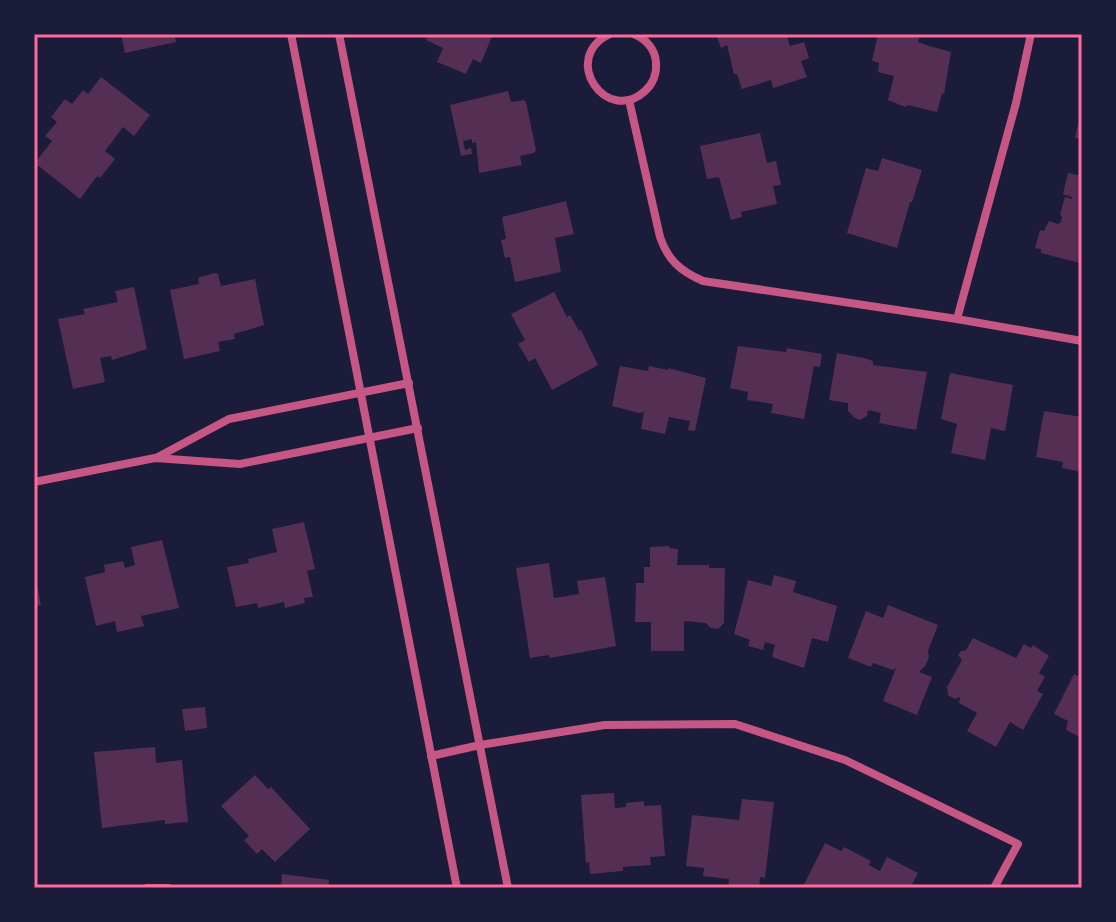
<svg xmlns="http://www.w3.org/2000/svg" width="1116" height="922" viewBox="0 0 1116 922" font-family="Raleway,sans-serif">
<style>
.building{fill:#542f53}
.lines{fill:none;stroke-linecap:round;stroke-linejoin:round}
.minor{stroke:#c65784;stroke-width:8}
.neatline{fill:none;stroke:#ff6b9d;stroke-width:3}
</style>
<rect width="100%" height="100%" fill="#1b1b3a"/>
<g class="building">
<polygon points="121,34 174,34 176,42 125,53"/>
<polygon points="429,34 493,34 481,63 473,59 466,74 437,62 443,48 426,40"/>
<polygon points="716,34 786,34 790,46 804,42 809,58 801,61 807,77 773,88 771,80 742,89 737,74 734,74 727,45 721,48"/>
<polygon points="878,34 902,34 919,38 918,42 929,46 951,52 944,94 942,93 937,112 908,105 905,107 888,100 894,76 878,72 879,63 872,61"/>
<polygon points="101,77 150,115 134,136 123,127 105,151 115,159 100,178 97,176 80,199 35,163 52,141 45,136 57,122 51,117 65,99 72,104 83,90 88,94"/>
<polygon points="508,91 511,102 524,100 526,102 536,150 534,153 520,156 522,165 479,173 476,142 472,143 472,139 463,141 465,150 471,148 472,154 461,156 450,105"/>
<polygon points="1081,110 1082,111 1082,139 1075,138"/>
<polygon points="760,133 767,163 776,161 781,185 773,186 777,204 741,212 742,217 731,220 719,177 707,179 700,146"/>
<polygon points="882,158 922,170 912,202 910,202 897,248 847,233 866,168 878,171"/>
<polygon points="1082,166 1082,257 1080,263 1041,253 1041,249 1035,248 1040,230 1044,231 1049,221 1058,224 1061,222 1062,217 1060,214 1065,197 1072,199 1072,197 1063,194 1068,173 1078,175"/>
<polygon points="566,201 574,234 555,238 561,272 515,282 510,257 505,258 501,240 506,239 502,217"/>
<polygon points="214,273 218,274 221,286 255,279 264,325 234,334 235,339 218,342 220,351 184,359 170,290 199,284 198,278"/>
<polygon points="134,287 147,349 112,360 111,356 100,358 105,382 73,389 58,319 85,314 83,309 118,302 115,291"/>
<polygon points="554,292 567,317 570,315 579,331 581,330 598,365 552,390 535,358 529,362 518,344 525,340 511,314"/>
<polygon points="738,346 786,352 787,348 822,354 820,367 814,366 804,419 771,413 773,404 747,400 748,392 730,388"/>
<polygon points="837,353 864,358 873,361 873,365 927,372 916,430 879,423 881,413 868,410 867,416 860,420 855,418 848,411 848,403 829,400"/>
<polygon points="620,366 648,371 649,366 668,370 668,368 706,378 695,431 688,430 690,421 669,417 665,434 641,429 644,412 639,413 612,406"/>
<polygon points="950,373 1013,385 1005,431 991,428 985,460 951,453 957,424 941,419"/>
<polygon points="1044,411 1082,417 1082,472 1062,468 1063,462 1036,457"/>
<polygon points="304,522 315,569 307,571 313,597 304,598 305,603 285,608 284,602 258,608 257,603 236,607 227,567 249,563 248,559 277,552 272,529"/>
<polygon points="162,540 179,608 141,616 144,626 117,632 115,621 96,626 85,577 105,572 104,565 123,561 125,568 135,565 131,547"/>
<polygon points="670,546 669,548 678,549 677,565 709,565 709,568 725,568 724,623 718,629 711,628 706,623 684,621 684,651 651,651 651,622 635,622 636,583 644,583 644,567 650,567 650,547"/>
<polygon points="549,563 554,598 579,594 577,581 605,577 616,646 550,658 549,655 530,658 516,568"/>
<polygon points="34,570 41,605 34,606"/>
<polygon points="774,575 796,581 793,592 837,606 828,642 812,638 804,668 772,657 775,645 765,642 763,650 748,646 750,640 734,634 748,580 771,586"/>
<polygon points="888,605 938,625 928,651 929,657 926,665 919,672 932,677 917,715 883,701 896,668 893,670 873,663 871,667 848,658 866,611 883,618"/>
<polygon points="973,638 1016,658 1024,644 1031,648 1033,645 1049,656 1039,673 1045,677 1037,691 1043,694 1023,730 1010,722 996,747 967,731 977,713 959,703 960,697 955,699 948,695 947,687 962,660 958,655 961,651 966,650"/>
<polygon points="1074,674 1082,678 1082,738 1066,730 1068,721 1054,714"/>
<polygon points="205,707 207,728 185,731 182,709"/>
<polygon points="155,747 156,763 182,760 188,822 165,824 165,820 102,828 94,752"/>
<polygon points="255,775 268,789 271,787 310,829 275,862 262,849 257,854 244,840 249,836 221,806"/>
<polygon points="614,793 615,808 626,807 626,803 644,801 644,806 661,805 665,856 650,857 651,865 623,867 623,871 590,874 589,862 586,863 581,795"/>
<polygon points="742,799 774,802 765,878 760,877 759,888 728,887 729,879 703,876 704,868 686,866 692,815 739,820"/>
<polygon points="825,843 841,851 844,847 871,861 869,865 880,871 887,857 918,873 910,888 802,888"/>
<polygon points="282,874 329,880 328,888 281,888"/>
</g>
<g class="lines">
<g class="minor">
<polyline points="291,34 457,888"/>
<polyline points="339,34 508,888"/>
<path d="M610,34C559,58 607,126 645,91C653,84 657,73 656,62C655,49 646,39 634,34"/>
<path d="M629,100L660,237C668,260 680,271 703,281L957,319L1082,341"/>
<polyline points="957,319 1016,103 1031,34"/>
<polyline points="156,458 229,419 409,383"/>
<polyline points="34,482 155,458 240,464 418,428"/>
<polyline points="431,756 480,745 605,725 735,724 845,760 1018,844 994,888"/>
<polyline points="147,888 168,888"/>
</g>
</g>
<rect width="1116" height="922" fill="none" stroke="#1b1b3a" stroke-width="72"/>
<rect x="36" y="36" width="1044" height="850" class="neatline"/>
</svg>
